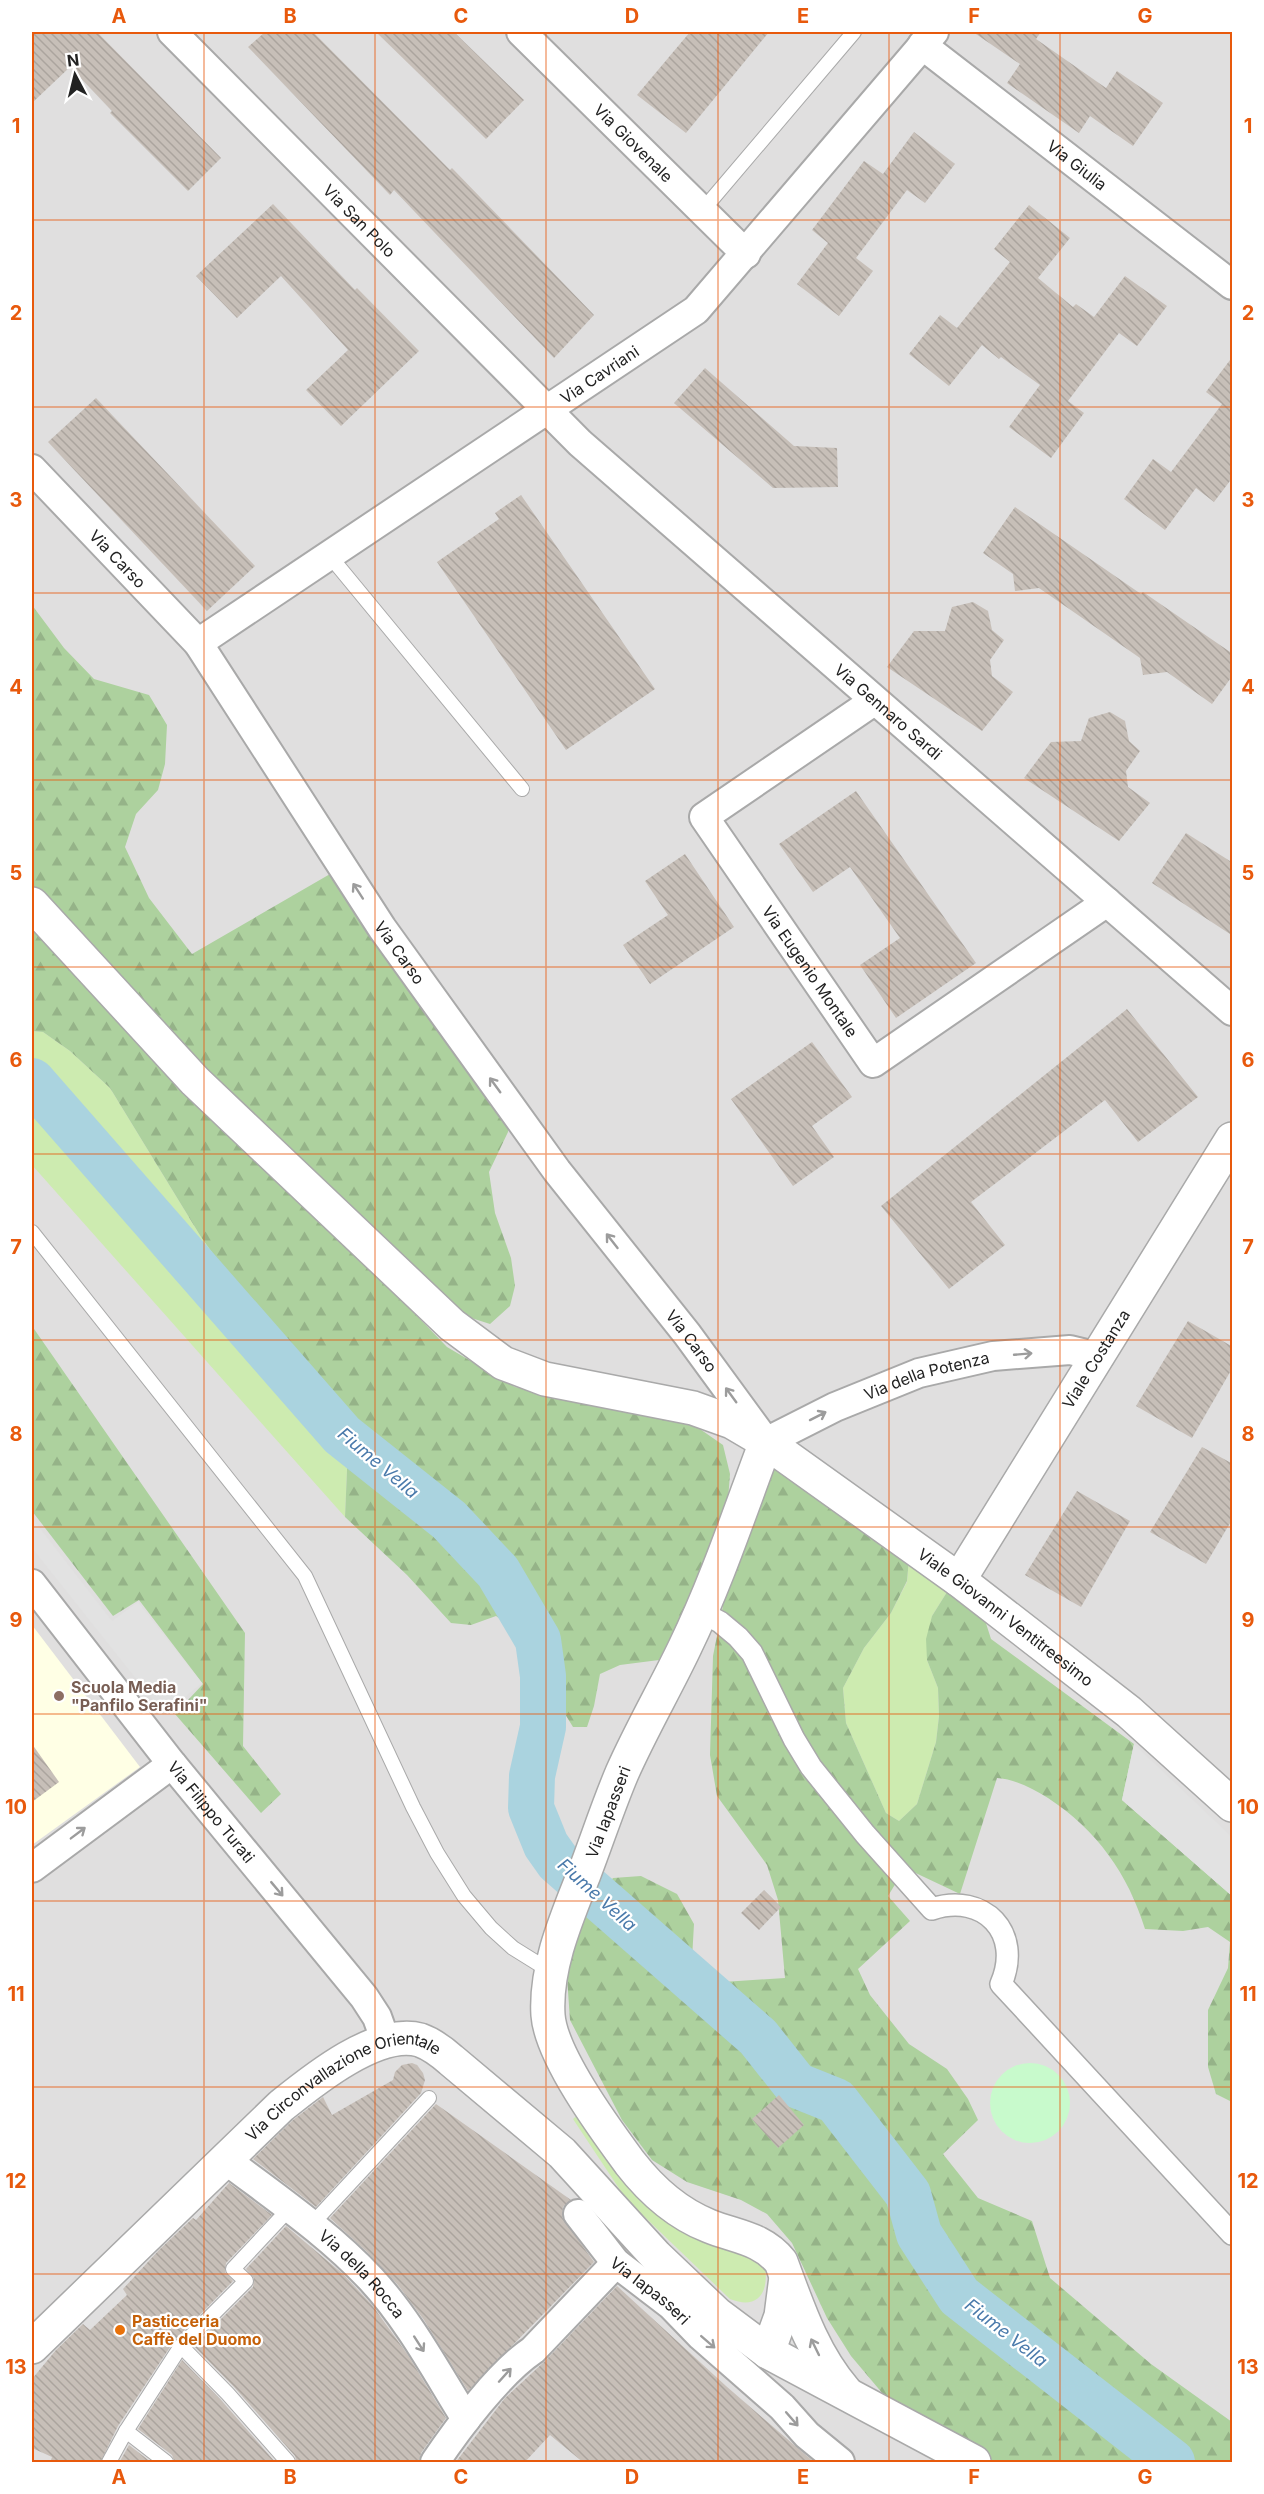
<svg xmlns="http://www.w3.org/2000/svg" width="1264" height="2494" viewBox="0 0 1264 2494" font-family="Inter,sans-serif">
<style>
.residential{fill:#e0dfdf}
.education{fill:#ffffe5}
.grass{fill:#cdebb0}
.forest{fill:url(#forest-firs)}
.park{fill:#c8facc}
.parking{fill:#e2e2e2}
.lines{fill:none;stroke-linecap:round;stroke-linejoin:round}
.river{stroke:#aad3df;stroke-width:46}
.building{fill:url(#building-back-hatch)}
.service-casing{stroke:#a9a9a9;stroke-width:16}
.pedestrian-casing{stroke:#a9a9a9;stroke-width:24}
.minor-casing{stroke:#a9a9a9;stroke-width:32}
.tertiary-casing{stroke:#a9a9a9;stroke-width:36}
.service{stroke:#fff;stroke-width:14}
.pedestrian{stroke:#fff;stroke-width:21}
.minor{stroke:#fff;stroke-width:28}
.tertiary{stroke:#fff;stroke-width:33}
.oneway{stroke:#9c9c9c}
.grid{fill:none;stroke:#e8590c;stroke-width:1.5;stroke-opacity:0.55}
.education-dot{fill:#8d6e63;stroke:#fff;stroke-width:2}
.food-dot{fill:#e8710a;stroke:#fff;stroke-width:2}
.labels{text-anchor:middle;stroke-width:4.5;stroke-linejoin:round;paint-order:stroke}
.street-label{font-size:16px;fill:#222;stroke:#fff}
.education-label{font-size:16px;font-weight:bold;fill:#785e54;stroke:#fff;text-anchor:start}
.food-label{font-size:16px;font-weight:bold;fill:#c56008;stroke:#fff;text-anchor:start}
.water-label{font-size:18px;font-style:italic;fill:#4a7aab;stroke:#fff}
.neatline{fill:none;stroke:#e8590c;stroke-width:2}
.grid-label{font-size:20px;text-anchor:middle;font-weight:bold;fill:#e8590c}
</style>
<defs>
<pattern id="forest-firs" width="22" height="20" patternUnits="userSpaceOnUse" patternTransform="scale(1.5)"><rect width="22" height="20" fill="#add19e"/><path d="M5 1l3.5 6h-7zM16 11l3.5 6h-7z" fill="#95b388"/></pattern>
<pattern id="building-back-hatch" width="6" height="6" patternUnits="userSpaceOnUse" patternTransform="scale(1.5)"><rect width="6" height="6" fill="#c7bfb8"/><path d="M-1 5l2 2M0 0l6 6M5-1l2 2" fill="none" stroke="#aba49e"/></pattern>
</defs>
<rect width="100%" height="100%" fill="#f2efe9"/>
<rect class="residential" x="32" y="32" width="1200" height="2430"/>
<polygon class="education" points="32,1625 140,1767 32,1845"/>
<g class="grass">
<polygon points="32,1031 43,1032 70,1051 110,1088 201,1237 249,1304 296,1358 344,1410 349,1423 345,1517 32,1165"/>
<polygon points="909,1559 947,1592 932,1616 927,1660 938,1688 939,1716 936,1742 917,1804 899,1821 886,1813 846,1723 843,1688 864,1648 891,1613 907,1582"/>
<path d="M580,2113L736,2248L765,2266C769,2293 758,2310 730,2299L626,2199L573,2119Z"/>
</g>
<g class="forest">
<polygon points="32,605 64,648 94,679 149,695 167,725 165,764 158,790 136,814 125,847 149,898 192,954 337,870 509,1119 508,1132 489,1172 495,1213 511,1258 515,1286 510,1306 490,1324 462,1315 430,1300 32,896"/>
<polygon points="32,917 447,1347 515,1387 600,1406 684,1418 723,1445 730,1474 727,1513 704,1572 659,1660 620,1665 600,1674 594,1706 587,1727 573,1727 565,1714 557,1662 496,1616 471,1625 451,1623 407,1575 345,1517 349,1423 344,1410 296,1358 249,1304 201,1237 110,1088 70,1051 43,1032 32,1031"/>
<polygon points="32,1326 245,1633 243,1746 281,1794 261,1813 175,1714 203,1684 139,1600 113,1616 32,1511"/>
<path d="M776,1457L909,1559L907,1581L891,1613L864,1648L843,1688L846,1723L886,1813L899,1821L917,1804L936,1742L939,1716L938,1688L927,1660L926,1639L932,1616L947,1592L984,1617L991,1639L1134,1744L1122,1800L1232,1896V2102L1216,2094L1208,2067V2010L1228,1968L1230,1942L1208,1927L1183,1931L1145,1929C1128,1874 1097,1830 1048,1798C1033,1789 1015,1779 997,1778L960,1894L905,1868L888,1896L910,1921L858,1969L870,1995L909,2044L947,2069L968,2099L978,2120L943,2154L978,2198L1032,2221L1050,2278L1151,2364L1232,2422V2462H983L899,2413L851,2356L827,2318L792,2243L767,2214L741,2200L687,2182L652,2160L622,2120L570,2020L567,1977L580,1920L613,1878L641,1876L677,1894L694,1924L692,1959L723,1982L785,1978L778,1900L767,1865L717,1796L710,1755L713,1656L736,1540Z"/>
</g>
<circle class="park" cx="1030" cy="2103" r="40"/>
<g class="parking">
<polygon points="32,1518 112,1621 138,1602 202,1683 164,1714 32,1548"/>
<polygon points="1134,1744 1232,1837 1232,1896 1122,1800"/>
</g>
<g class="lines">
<polyline class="river" points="32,1081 342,1435 449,1520 498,1572 538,1640 543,1676 543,1727 532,1776 531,1808 546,1845 558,1862 758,2037 796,2085 836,2101 908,2194 919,2234 959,2296 1172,2462"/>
</g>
<g class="building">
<polygon points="32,32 97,32 221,158 188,191 110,113 112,111 70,67 32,103"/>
<polygon points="265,32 313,32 450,170 452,168 594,315 554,358 394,190 390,195 248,47"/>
<polygon points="376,32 454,32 524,100 486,139"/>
<polygon points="690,32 769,32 686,133 637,95"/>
<polygon points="973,32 1041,32 1036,39 1106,88 1117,71 1163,103 1133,146 1090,116 1079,133 1007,83 1020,64"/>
<polygon points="914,132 955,164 925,203 907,190 856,258 873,271 839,316 797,284 828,243 812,230 864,161 883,174"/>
<polygon points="273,204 355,290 357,288 419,351 341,426 306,390 348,350 281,276 237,318 196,276"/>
<polygon points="1029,205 1070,238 1038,278 1073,307 1076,304 1094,317 1125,276 1167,306 1137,346 1119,333 1068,401 1084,413 1051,458 1009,427 1040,385 1001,357 999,359 982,345 949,386 909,354 940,315 957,328 1010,262 994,249"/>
<polygon points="1233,356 1233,477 1214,502 1196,488 1165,530 1124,499 1153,459 1171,472 1222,404 1206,392"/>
<polygon points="705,368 794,446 837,448 838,487 773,488 674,403"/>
<polygon points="96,398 255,566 207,611 48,442"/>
<polygon points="521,495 655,689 566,750 437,562 499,519 495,513"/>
<polygon points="1015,507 1141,594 1143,592 1233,654 1233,675 1212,704 1167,672 1143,675 1140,658 1039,588 1015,591 1013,574 983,553"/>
<polygon points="973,602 988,611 992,630 1004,640 990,660 992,676 1013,692 982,731 887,667 914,631 945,631 952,607"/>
<polygon points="1110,712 1125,721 1129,741 1140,751 1126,771 1128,787 1150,803 1119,841 1024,778 1051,742 1081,741 1089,718"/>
<polygon points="856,791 976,963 896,1018 860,965 900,938 850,867 813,892 779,844"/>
<polygon points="1186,833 1233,863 1233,936 1152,883"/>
<polygon points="685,854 734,927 650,984 623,945 668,915 645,881"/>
<polygon points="1127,1009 1198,1097 1138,1142 1105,1100 971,1202 1005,1245 949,1289 881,1206"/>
<polygon points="812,1042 852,1097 812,1126 834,1157 793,1186 731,1099"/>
<polygon points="1188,1321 1233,1347 1233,1367 1192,1438 1136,1406"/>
<polygon points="1202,1447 1233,1464 1233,1518 1206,1564 1150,1532"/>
<polygon points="1077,1491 1130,1521 1081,1607 1025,1575"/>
<polygon points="32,1744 59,1782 32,1802"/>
<polygon points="764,1890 781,1907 759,1930 741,1913"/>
<polygon points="412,2063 417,2065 423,2073 425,2080 421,2093 316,2207 253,2159 293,2120 323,2097 332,2115 393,2080 395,2072 402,2065"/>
<polygon points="779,2095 804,2125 778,2148 752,2119"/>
<polygon points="436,2104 571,2200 563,2207 562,2217 594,2262 468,2391 424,2320 398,2285 366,2251 330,2218"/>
<polygon points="229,2183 272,2215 226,2263 225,2272 233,2281 174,2341 118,2426 100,2463 50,2463 52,2457 32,2448 32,2379 56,2350 83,2324 90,2330 127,2295 123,2289 159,2250 193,2218 196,2220"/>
<polygon points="286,2226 343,2274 372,2305 408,2355 446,2418 421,2453 419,2463 297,2463 295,2456 235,2388 194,2346 253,2287 254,2278 246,2269"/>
<polygon points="617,2286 726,2386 815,2463 584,2463 550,2435 524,2463 455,2463 505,2398 545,2361"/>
<polygon points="182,2360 221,2400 276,2463 175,2463 172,2455 138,2429"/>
<polygon points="129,2445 152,2463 119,2463"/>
</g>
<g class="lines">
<defs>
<g id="service">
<polyline points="702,211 854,32"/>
<polyline points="329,555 522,789"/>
<polyline points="32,1232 305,1576 413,1807 437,1853 464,1896 491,1928 513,1948 550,1971"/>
<polyline points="312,2224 429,2098"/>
<polyline points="181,2346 228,2394 288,2462"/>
<polyline points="126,2431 166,2462"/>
<polyline points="109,2462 126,2431 181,2346 246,2281 233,2269 290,2208"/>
</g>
<path id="pedestrian" d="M701,1612L720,1622L738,1637L752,1653L794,1739L811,1767L865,1834L932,1909C984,1892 1023,1933 1001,1984L1232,2234"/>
<g id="minor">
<path id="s1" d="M172,32L580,443L1232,1011"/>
<path id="s2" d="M521,32L746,254"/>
<path id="s3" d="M922,45L1232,285"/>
<path id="s4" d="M32,469L198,643L382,928L557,1171L687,1334L766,1442L835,1407L919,1373L993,1356L1070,1350L1099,1357"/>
<path id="s5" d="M198,643L696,310L934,32"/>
<path id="s6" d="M874,701L704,817L873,1063L1107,902"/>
<path id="s7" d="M32,1584L172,1764L364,1997L377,2017L386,2042"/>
<polyline points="32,1868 172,1764"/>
<path id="s8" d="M226,2160C276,2198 328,2233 371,2279C409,2320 436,2371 466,2419"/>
<path id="s9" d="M578,2214L616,2263L671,2305L701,2336L782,2407L807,2435L840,2462"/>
<path d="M435,2462C458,2428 499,2373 533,2350L616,2263"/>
</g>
<g id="tertiary">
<path id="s10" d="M32,904L195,1081L452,1325L503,1363L545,1379L693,1408L732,1422L766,1442L959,1580L1129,1712L1232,1805"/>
<path d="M766,1442C740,1511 717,1581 685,1647C665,1689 641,1730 622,1773C608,1806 597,1840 584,1874C567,1917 545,1967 548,2015C551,2056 605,2129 630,2163C651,2190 676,2213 709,2226C736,2237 762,2238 781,2262C798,2308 813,2354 845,2391"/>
<path id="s11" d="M959,1580L1232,1139"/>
<path id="s12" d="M32,2347L281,2106C312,2081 377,2028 420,2040C431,2044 442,2052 451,2060L562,2153L656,2256L717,2314L768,2352L974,2462"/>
<polyline points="768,2352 781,2316 786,2277"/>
</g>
</defs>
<use href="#service" class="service-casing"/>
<use href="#pedestrian" class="pedestrian-casing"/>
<use href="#minor" class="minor-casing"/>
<use href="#tertiary" class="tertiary-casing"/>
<use href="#service" class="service"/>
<use href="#pedestrian" class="pedestrian"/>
<use href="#minor" class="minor"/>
<use href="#tertiary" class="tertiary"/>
</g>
<defs><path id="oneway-shaft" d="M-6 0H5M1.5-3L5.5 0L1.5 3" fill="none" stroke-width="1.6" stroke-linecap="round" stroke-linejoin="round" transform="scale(1.5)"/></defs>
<g class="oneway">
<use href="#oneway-shaft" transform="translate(358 891) rotate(-123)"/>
<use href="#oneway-shaft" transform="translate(495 1085) rotate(-126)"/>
<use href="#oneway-shaft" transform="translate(612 1241) rotate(-128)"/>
<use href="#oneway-shaft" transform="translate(1023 1354) rotate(-5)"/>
<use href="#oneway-shaft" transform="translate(731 1395) rotate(-126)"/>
<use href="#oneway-shaft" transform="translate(818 1416) rotate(-27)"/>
<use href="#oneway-shaft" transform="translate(78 1833) rotate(-37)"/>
<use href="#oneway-shaft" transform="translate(277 1889) rotate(50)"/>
<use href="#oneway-shaft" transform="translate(708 2342) rotate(41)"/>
<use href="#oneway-shaft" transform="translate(419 2344) rotate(57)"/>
<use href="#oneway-shaft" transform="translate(815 2347) rotate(-116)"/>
<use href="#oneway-shaft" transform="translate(505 2375) rotate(-48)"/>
<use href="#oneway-shaft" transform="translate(792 2419) rotate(49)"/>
</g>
<path class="grid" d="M204,32V2462M375,32V2462M546,32V2462M718,32V2462M889,32V2462M1060,32V2462M32,220H1232M32,407H1232M32,593H1232M32,780H1232M32,967H1232M32,1154H1232M32,1340H1232M32,1527H1232M32,1714H1232M32,1901H1232M32,2087H1232M32,2274H1232"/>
<circle class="education-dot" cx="59" cy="1696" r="6"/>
<circle class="food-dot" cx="120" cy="2330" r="6"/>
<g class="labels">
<g class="street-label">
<text dy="6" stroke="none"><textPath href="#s2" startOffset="158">Via Giovenale</textPath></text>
<text dy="6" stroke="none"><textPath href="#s3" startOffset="196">Via Giulia</textPath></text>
<text dy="6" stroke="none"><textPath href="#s1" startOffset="266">Via San Polo</textPath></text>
<text dy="6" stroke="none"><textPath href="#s5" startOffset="483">Via Cavriani</textPath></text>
<text dy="6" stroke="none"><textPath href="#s4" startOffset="124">Via Carso</textPath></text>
<text dy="6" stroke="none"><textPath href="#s1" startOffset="988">Via Gennaro Sardi</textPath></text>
<text dy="6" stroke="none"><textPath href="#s4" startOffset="610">Via Carso</textPath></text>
<text dy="6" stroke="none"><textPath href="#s6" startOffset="393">Via Eugenio Montale</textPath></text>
<text dy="6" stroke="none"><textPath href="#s4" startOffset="1096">Via Carso</textPath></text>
<text dy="6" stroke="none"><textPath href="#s11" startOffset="260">Viale Costanza</textPath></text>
<text dy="6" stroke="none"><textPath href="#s4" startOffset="1396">Via della Potenza</textPath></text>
<text dy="6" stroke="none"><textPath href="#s10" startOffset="1232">Viale Giovanni Ventitreesimo</textPath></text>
<text dy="6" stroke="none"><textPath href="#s7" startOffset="290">Via Filippo Turati</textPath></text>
<text transform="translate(608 1812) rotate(-69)" y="6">Via Iapasseri</text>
<text dy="6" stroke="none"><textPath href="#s12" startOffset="414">Via Circonvallazione Orientale</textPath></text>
<text dy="6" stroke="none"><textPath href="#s8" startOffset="178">Via della Rocca</textPath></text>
<text dy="6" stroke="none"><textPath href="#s9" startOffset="106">Via Iapasseri</textPath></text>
</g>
<g class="education-label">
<text x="71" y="1693">Scuola Media<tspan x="71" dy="18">"Panfilo Serafini"</tspan></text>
</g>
<g class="food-label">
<text x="132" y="2327">Pasticceria<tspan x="132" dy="18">Caffè del Duomo</tspan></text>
</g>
<g class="water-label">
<text transform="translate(378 1463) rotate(40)" y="6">Fiume Vella</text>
<text transform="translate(597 1895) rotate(42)" y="6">Fiume Vella</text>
<text transform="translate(1006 2333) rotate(38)" y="6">Fiume Vella</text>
</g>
</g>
<rect width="1264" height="2494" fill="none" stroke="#ffffff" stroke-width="66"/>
<g transform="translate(75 75) rotate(353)" stroke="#ffffff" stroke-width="4.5" paint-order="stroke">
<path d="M0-4.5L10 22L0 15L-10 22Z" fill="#222222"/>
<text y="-9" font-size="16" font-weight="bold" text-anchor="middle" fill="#222222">N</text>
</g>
<rect x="33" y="33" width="1198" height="2428" class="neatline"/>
<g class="grid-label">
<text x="119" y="23">A</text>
<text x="290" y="23">B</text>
<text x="461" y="23">C</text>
<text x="632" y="23">D</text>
<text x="803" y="23">E</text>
<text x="974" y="23">F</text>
<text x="1145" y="23">G</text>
<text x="16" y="133">1</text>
<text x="1248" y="133">1</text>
<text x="16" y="320">2</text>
<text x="1248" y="320">2</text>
<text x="16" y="507">3</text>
<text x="1248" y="507">3</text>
<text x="16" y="694">4</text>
<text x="1248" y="694">4</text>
<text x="16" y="880">5</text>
<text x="1248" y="880">5</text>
<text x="16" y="1067">6</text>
<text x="1248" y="1067">6</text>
<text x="16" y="1254">7</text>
<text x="1248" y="1254">7</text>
<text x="16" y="1441">8</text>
<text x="1248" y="1441">8</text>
<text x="16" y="1627">9</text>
<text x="1248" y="1627">9</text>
<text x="16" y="1814">10</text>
<text x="1248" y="1814">10</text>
<text x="16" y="2001">11</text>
<text x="1248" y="2001">11</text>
<text x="16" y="2188">12</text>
<text x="1248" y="2188">12</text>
<text x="16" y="2374">13</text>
<text x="1248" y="2374">13</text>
<text x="119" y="2484">A</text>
<text x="290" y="2484">B</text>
<text x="461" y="2484">C</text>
<text x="632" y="2484">D</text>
<text x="803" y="2484">E</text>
<text x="974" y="2484">F</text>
<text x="1145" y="2484">G</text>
</g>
</svg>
